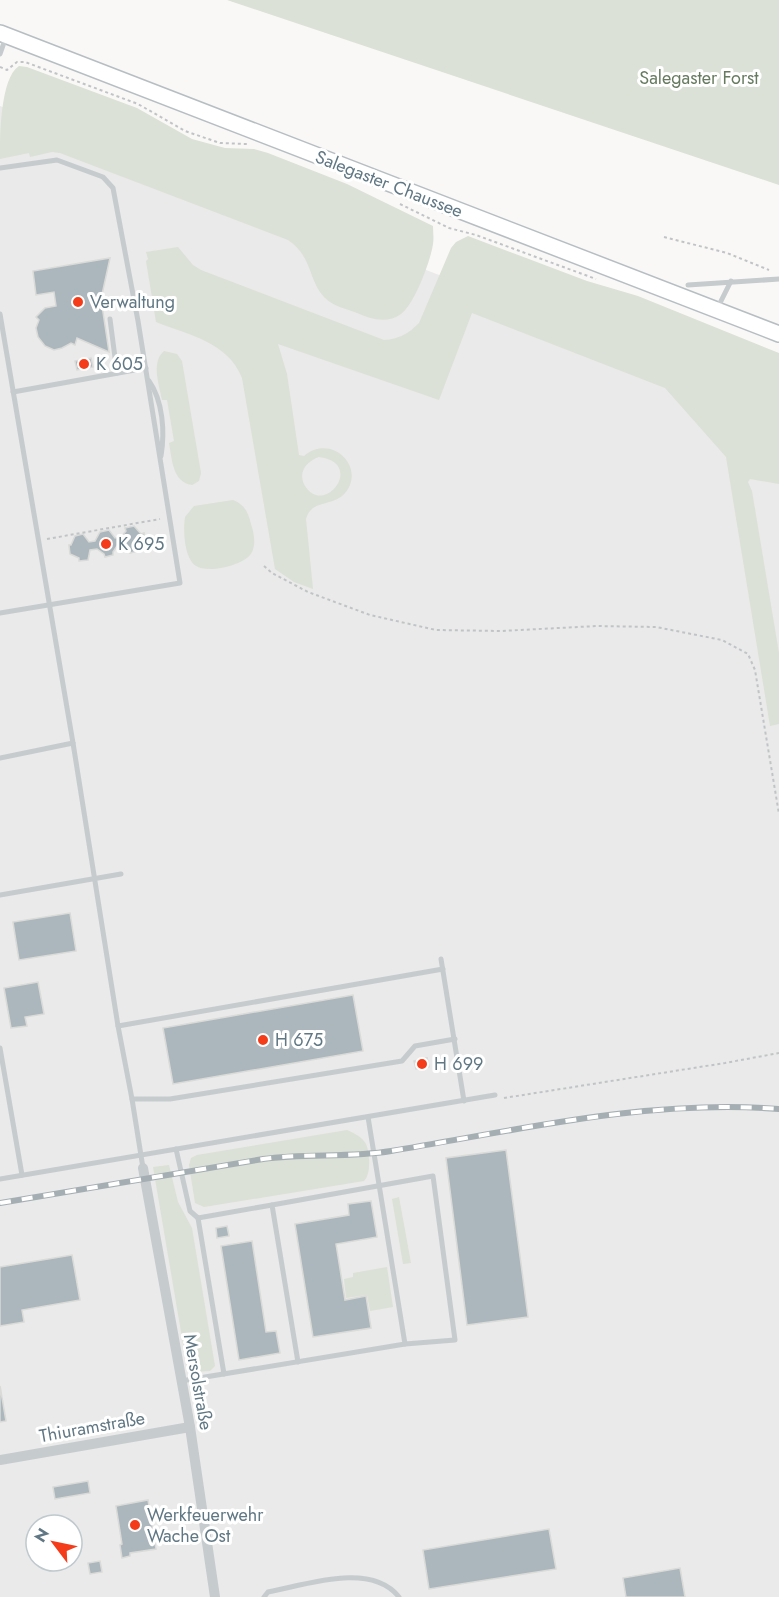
<svg xmlns="http://www.w3.org/2000/svg" width="779" height="1597" viewBox="0 0 779 1597" font-family="Jost,sans-serif">
<style>
.built{fill:#e9eae9;fill-rule:evenodd}
.green{fill:#dbe1d6;fill-rule:evenodd}
.building{fill:#abb7bc;stroke:#dadad8;stroke-width:1.5}
.lines{fill:none;stroke-linecap:round;stroke-linejoin:round}
.secondary-casing{stroke:#b7bec3;stroke-width:18}
.path{stroke:#c1c4c6;stroke-width:2;stroke-dasharray:3 3;stroke-linecap:butt}
.lane{stroke:#c6cbce;stroke-width:5}
.street{stroke:#c6cbce;stroke-width:10}
.secondary{stroke:#fff;stroke-width:15}
.rail-casing{stroke:#a5aeb3;stroke-width:6}
.rail{stroke:#fff;stroke-width:4;stroke-dasharray:11;stroke-linecap:butt}
.poi-dot{fill:#f43c1a;stroke:#fff;stroke-width:2}
.labels{text-anchor:middle;stroke-width:6;stroke-linejoin:round;paint-order:stroke}
.park-label{font-size:18px;fill:#677a60;stroke:#fff}
.street-label{font-size:18px;fill:#607784;stroke:#fff}
.poi-label{font-size:18px;fill:#607784;stroke:#fff;text-anchor:start}
</style>
<rect width="100%" height="100%" fill="#f9f8f6"/>
<path class="built" d="M0,106L678,367L779,411V1597H0ZM36,1525H72V1561H36Z"/>
<g class="green">
<polygon points="227,0 779,0 779,185"/>
<path d="M19,66L27,67L137,108L192,139L225,148L254,149L268,153L347,184L433,226C433,232 434,238 433,244C431,260 414,305 401,314C387,324 371,319 357,313C347,309 332,306 324,297C308,280 313,257 288,240L60,153L52,152L30,157L29,153L0,159C0,137 0,78 19,66Z"/>
<path d="M468,236L587,281L638,296L779,353V484L750,479L748,482L752,491L779,653V724L770,726L726,457L665,388L472,313L439,400L278,344L287,374L299,455L304,456C330,434 363,464 348,489C336,509 312,497 306,519L313,589L294,582L275,569L242,378C228,342 189,335 156,322L146,261L148,259L146,252L178,247L193,265L201,270L384,340C399,339 408,334 419,323L451,248L456,242ZM319,457C366,463 324,517 305,486C297,472 307,461 319,457Z"/>
<path d="M164,351L177,354L182,361L201,473L199,481L192,485C172,482 172,458 169,443L174,441L167,400H162C159,384 151,362 164,351Z"/>
<path d="M233,500C245,505 248,512 251,524C254,533 256,544 252,552C246,565 208,574 196,566C184,558 183,530 185,517L194,506Z"/>
<path d="M347,1130C354,1133 362,1137 366,1144C370,1153 371,1175 364,1181L204,1207L195,1203L189,1165L191,1158L197,1155Z"/>
<polygon points="169,1165 178,1202 192,1228 215,1366 210,1371 192,1372 187,1367 153,1167"/>
<polygon points="399,1197 411,1263 403,1264 392,1199"/>
<polygon points="387,1267 393,1307 370,1311 367,1295 346,1298 344,1279 353,1277 353,1273"/>
</g>
<g class="building">
<polygon points="110,258 101,299 109,352 77,338 75,345 71,343 62,348 54,350 45,346 38,337 36,328 39,320 36,317 45,308 56,306 54,292 36,295 33,271"/>
<polygon points="91,358 93,367 77,370 75,361"/>
<polygon points="134,526 141,534 144,533 145,542 142,542 138,548 138,551 130,553 129,549 125,549 123,545 117,546 113,552 113,555 105,557 104,554 97,549 90,550 88,560 79,561 79,558 70,554 69,545 71,545 75,536 83,534 89,542 95,541 100,532 109,530 115,538 121,537 126,531 125,528"/>
<polygon points="70,913 76,951 19,960 13,922"/>
<polygon points="38,982 44,1014 25,1017 27,1026 11,1028 4,988"/>
<polygon points="353,995 363,1051 173,1084 163,1028"/>
<polygon points="427,1058 429,1067 416,1069 414,1061"/>
<polygon points="506,1150 528,1317 467,1325 446,1158"/>
<polygon points="371,1201 377,1237 336,1244 345,1300 366,1296 371,1328 313,1337 295,1224 349,1215 348,1204"/>
<polygon points="227,1226 229,1236 217,1238 216,1228"/>
<polygon points="252,1241 266,1332 276,1331 280,1353 239,1360 221,1246"/>
<polygon points="72,1255 80,1300 22,1310 24,1322 0,1326 0,1267"/>
<polygon points="0,1386 6,1421 0,1422"/>
<polygon points="88,1481 90,1493 55,1499 53,1487"/>
<polygon points="148,1500 156,1549 130,1553 130,1556 122,1558 120,1545 122,1544 116,1506"/>
<polygon points="549,1529 556,1569 429,1589 423,1550"/>
<polygon points="100,1561 102,1572 90,1574 88,1563"/>
<polygon points="680,1568 685,1597 626,1597 623,1578"/>
</g>
<g class="lines">
<defs>
<polyline id="secondary" points="0,33 779,334"/>
</defs>
<use href="#secondary" class="secondary-casing"/>
<g class="path">
<polyline points="0,67 7,70 17,62 25,62 138,104 185,131 220,143 247,144"/>
<polyline points="400,204 449,228 476,235 596,279"/>
<polyline points="664,237 727,253 769,270"/>
<polyline points="47,539 160,519"/>
<polyline points="264,566 272,573 308,592 370,615 436,630 501,631 597,626 656,627 722,640 748,654 755,670 779,814"/>
<polyline points="504,1098 725,1063 779,1053"/>
</g>
<g class="lane">
<polyline points="0,54 6,37"/>
<polyline points="0,168 57,160 103,177 113,188 138,321 180,583 0,613"/>
<polyline points="688,285 779,279"/>
<polyline points="717,309 731,281"/>
<polyline points="0,314 73,743 118,1026 132,1099 143,1168"/>
<polyline points="110,319 117,373"/>
<path d="M149,381C163,401 165,432 161,456"/>
<polyline points="13,392 146,368"/>
<polyline points="0,758 73,743"/>
<polyline points="0,895 121,874"/>
<polyline points="441,959 464,1101"/>
<polyline points="118,1026 443,969"/>
<polyline points="0,1048 22,1175"/>
<polyline points="132,1099 170,1099 402,1061 415,1046 455,1039"/>
<polyline points="176,1149 190,1211 198,1218 272,1205"/>
<polyline points="0,1179 495,1095"/>
<polyline points="198,1218 224,1374"/>
<polyline points="298,1362 272,1205 433,1176 455,1340 405,1344"/>
<polyline points="181,1381 405,1344 368,1117"/>
<path d="M264,1597L268,1592C305,1585 371,1561 399,1597"/>
</g>
<g class="street">
<polyline points="143,1168 190,1427 215,1597"/>
<polyline points="0,1460 190,1427"/>
</g>
<use href="#secondary" class="secondary"/>
<defs>
<path id="rail" d="M0,1203L263,1159C306,1153 349,1158 391,1151C519,1130 648,1099 779,1109"/>
</defs>
<use href="#rail" class="rail-casing"/>
<use href="#rail" class="rail"/>
</g>
<g class="poi-dot">
<circle cx="78" cy="302" r="6"/>
<circle cx="84" cy="364" r="6"/>
<circle cx="106" cy="544" r="6"/>
<circle cx="263" cy="1040" r="6"/>
<circle cx="422" cy="1064" r="6"/>
<circle cx="135" cy="1525" r="6"/>
</g>
<g class="labels">
<g class="park-label">
<text x="699" y="84">Salegaster Forst</text>
</g>
<g class="street-label">
<text transform="translate(389 184) rotate(21)" y="6">Salegaster Chaussee</text>
<text transform="translate(198 1382) rotate(80)" y="6">Mersolstraße</text>
<text transform="translate(92 1427) rotate(-10)" y="6">Thiuramstraße</text>
</g>
<g class="poi-label">
<text x="90" y="308">Verwaltung</text>
<text x="96" y="370">K 605</text>
<text x="118" y="550">K 695</text>
<text x="275" y="1046">H 675</text>
<text x="434" y="1070">H 699</text>
<text x="147" y="1521">Werkfeuerwehr<tspan x="147" dy="21">Wache Ost</tspan></text>
</g>
</g>
<g transform="translate(54 1543) rotate(302)"><circle r="28" fill="#ffffff" stroke="#bfc9ce" stroke-width="1.5"/>
<path d="M0-4.5L10 22L0 15L-10 22Z" fill="#f43c1a"/>
<text y="-9" font-size="16" font-weight="bold" text-anchor="middle" fill="#607784">N</text>
</g>
</svg>
